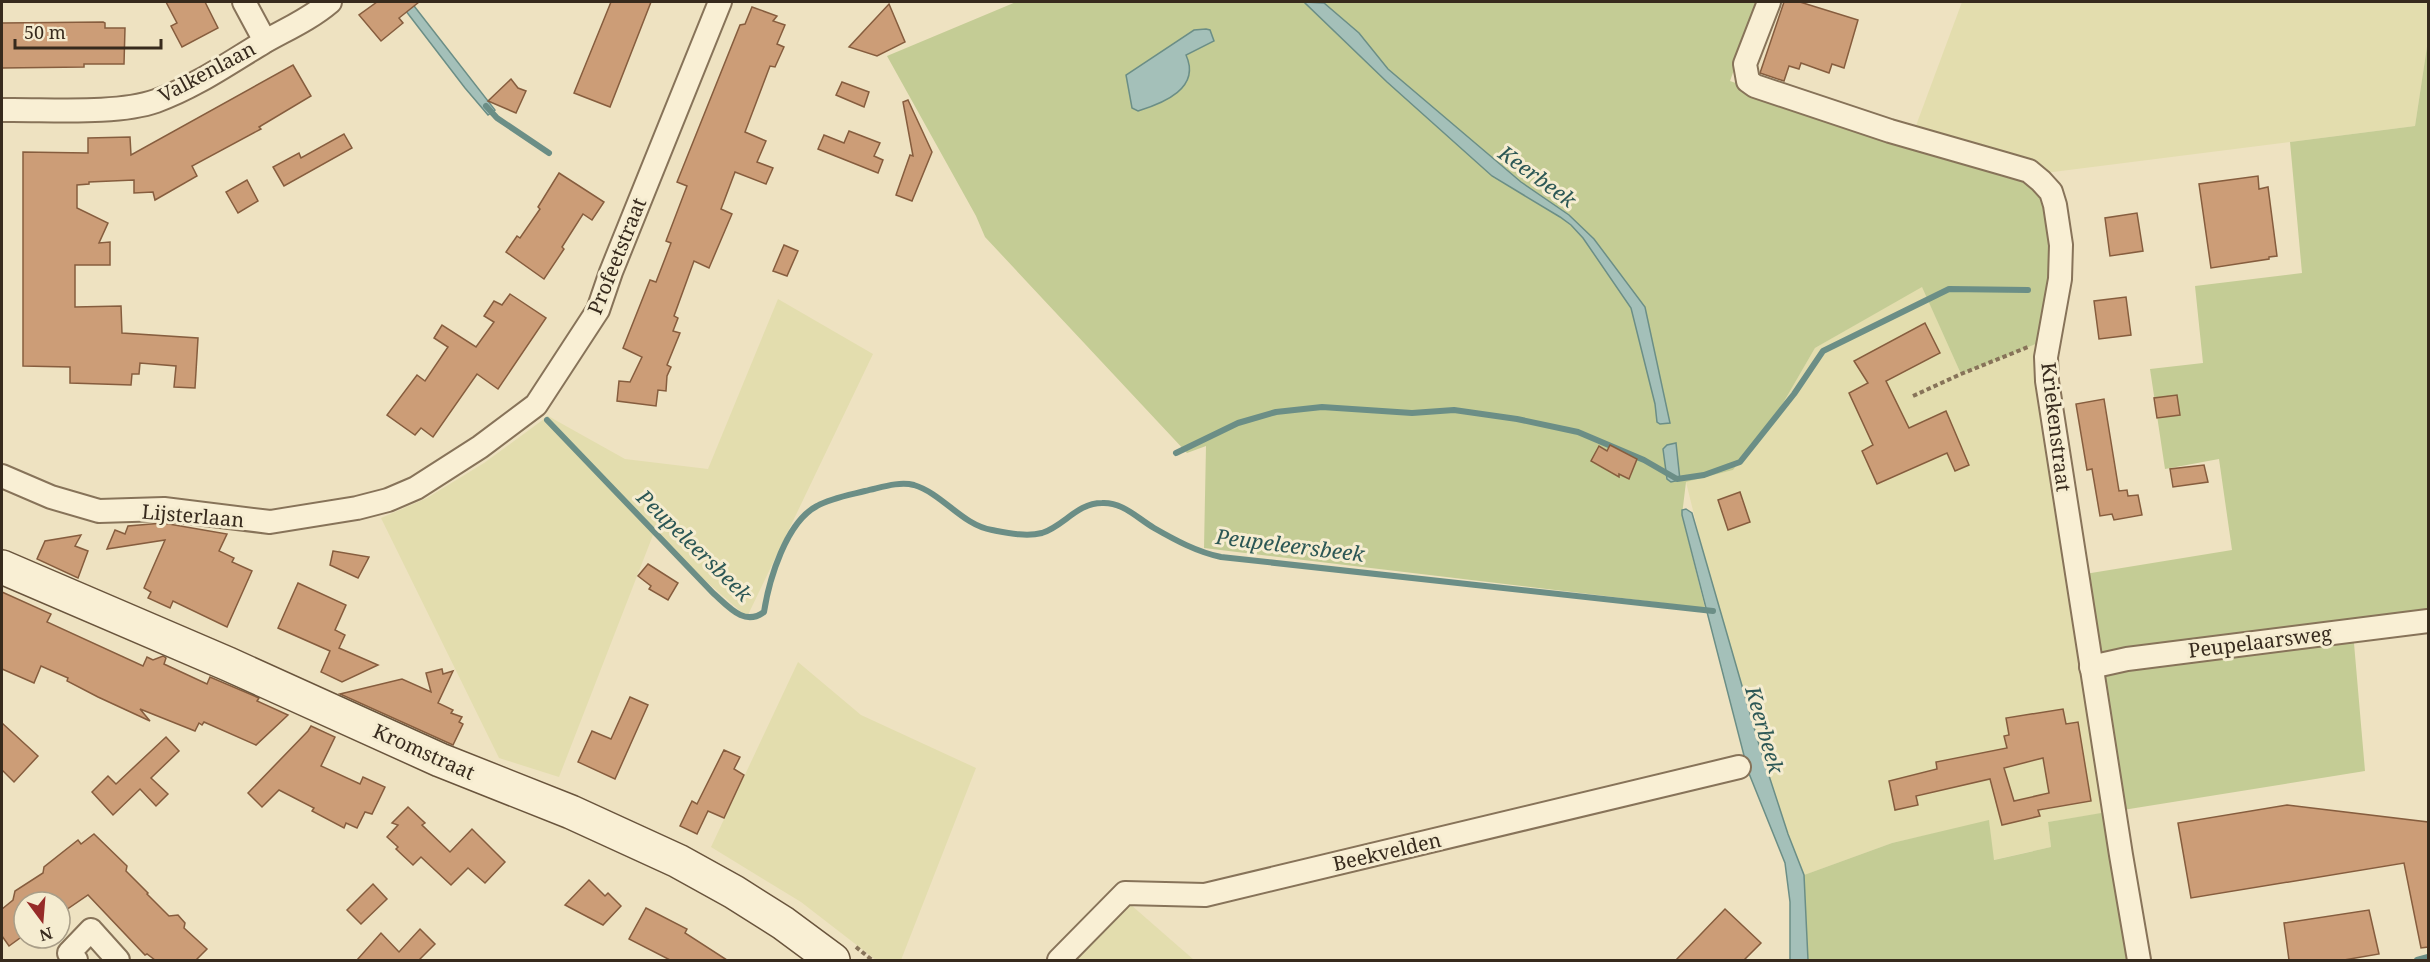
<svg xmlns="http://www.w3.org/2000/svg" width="2430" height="962" viewBox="0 0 2430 962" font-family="'Noto Serif',serif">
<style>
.farmland{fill:#e3ddae}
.green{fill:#c4cc95}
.water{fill:#a4c0b9;stroke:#6b8e86;stroke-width:1.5}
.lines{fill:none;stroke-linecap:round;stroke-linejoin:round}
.stream{stroke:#6b8e86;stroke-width:6}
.building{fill:#cc9d77;stroke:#865d3e;stroke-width:1.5;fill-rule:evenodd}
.street-casing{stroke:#877359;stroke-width:26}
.secondary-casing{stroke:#69543c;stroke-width:36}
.path{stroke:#877359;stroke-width:4;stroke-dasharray:4.5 3;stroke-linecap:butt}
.street{stroke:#f9efd4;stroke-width:22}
.secondary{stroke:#f9efd4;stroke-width:33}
.labels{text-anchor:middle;stroke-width:6;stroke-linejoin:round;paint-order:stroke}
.street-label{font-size:20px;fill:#372a1d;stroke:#f5ecd0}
.water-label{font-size:21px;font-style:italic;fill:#2c5755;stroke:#f5ecd0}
</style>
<rect width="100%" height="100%" fill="#eee2c1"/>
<g class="farmland">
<polygon points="1962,2 2428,2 2428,40 2415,126 2045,173 1914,131"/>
<polygon points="1922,286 1961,374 2041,342 2123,810 2048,822 2051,847 1993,860 1989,821 1892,843 1804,875 1788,834 1760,748 1704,555 1686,482 1733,470 1782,405 1815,348"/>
<polygon points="778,299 873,354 747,617 653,535 559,777 499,758 381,518 427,498 484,463 548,416 625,459 708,469"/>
<polygon points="798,662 861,715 976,768 901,960 876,960 801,902 711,847"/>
<polygon points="1131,905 1194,960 1076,960"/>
</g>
<g class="green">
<polygon points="1016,2 1758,2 1730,81 1910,144 2021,177 2044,195 2055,246 2041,342 1961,374 1922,287 1815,348 1782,405 1733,470 1686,482 1682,515 1705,608 1204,548 1206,446 1187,453 985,237 976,216 887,56"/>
<polygon points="2428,40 2428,610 2352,620 2365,771 2123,810 2085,574 2232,550 2219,459 2165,469 2150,369 2203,363 2195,286 2302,273 2290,142 2415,126"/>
<polygon points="2107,812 2129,960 1808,960 1804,875 1892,843 1989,820 1994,860 2051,847 2048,822"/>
</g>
<g class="water">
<polygon points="399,2 411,2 495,110 488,115 465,88"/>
<polygon points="1304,2 1324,3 1359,33 1388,69 1521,182 1569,215 1594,239 1645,307 1670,423 1660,424 1657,422 1655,404 1631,308 1583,238 1571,225 1560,217 1492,176 1387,82"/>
<path d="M1206,29L1210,30L1214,41L1186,55C1201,88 1164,103 1138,111L1132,108L1126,75L1194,30Z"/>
<polygon points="1676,443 1680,480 1671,482 1667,479 1663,449 1667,445"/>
<polygon points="1686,509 1692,513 1760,748 1788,834 1804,875 1808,960 1790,960 1790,902 1785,863 1748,771 1682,515 1682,510"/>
</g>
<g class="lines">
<g class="stream">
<polyline points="486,106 497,118 549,153"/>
<path d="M547,420L713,593C728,606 744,627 764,612C769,580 786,522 817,506C831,498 849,495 865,491C880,488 898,481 914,485C943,494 962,525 992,530C1008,533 1026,537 1042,533C1064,526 1077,503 1102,503C1123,502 1137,518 1154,528C1175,540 1197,552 1221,557L1713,611"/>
<polyline points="1176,453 1238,423 1276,412 1322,407 1412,413 1454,410 1517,419 1578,432 1644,460 1677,479 1704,475 1740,462 1794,394 1823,351 1949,289 2028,290"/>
<polyline points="2417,960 2428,957"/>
</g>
</g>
<g class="building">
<polygon points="166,2 205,2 218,28 182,47 171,26 177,23"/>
<polygon points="377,2 419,2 399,18 403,23 381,41 359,15"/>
<polygon points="611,2 651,2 610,107 574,93"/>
<polygon points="1784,2 1800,2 1858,20 1844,68 1832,64 1829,73 1801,63 1799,69 1789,66 1784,81 1760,73"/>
<polygon points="889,4 905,42 877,56 849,47"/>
<polygon points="752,7 777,16 773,21 785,25 777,44 784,47 775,67 770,66 745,132 766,141 757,162 773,168 766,184 735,172 721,209 732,214 709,268 694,261 674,316 678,318 673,331 680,333 667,365 671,367 667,376 666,391 658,390 656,406 617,401 619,381 630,382 642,357 623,348 650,280 656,282 671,243 666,241 687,186 677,182 740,25 745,24"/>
<polygon points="103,22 105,23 105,28 125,28 124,64 84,64 84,67 2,68 2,23"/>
<polygon points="293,65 311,96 259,127 261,129 192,166 197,176 155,200 153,192 134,193 134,180 89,182 89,184 77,185 77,208 108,223 99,243 110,242 110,265 75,265 75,307 121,306 122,333 198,338 195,388 174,387 176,366 140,363 139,374 132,374 131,385 70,383 70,367 23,366 23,152 88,153 88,138 130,137 131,155"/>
<polygon points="511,79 518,88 526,91 516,113 488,101"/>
<polygon points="842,82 869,92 864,107 836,95"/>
<polygon points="908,100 932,152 912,201 896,195 910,155 913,156 903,102"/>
<polygon points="849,131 880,143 874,156 883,160 878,173 818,149 824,135 844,143"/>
<polygon points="344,134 352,148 284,186 273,167 299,153 301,158"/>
<polygon points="559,173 604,202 592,220 583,214 562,247 564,249 544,279 506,252 517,236 520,238 540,209 538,207"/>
<polygon points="2258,176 2259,189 2268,187 2277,256 2269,257 2269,259 2211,268 2199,184"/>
<polygon points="247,180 258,201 238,213 226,192"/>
<polygon points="2137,213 2143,251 2110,256 2105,218"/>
<polygon points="784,245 798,251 787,276 773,271"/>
<polygon points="510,294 546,318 498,389 477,374 433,437 421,428 415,435 387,415 417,375 425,381 448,347 434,338 442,325 476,347 494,322 484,316 494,301 502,305"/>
<polygon points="2126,297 2131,335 2099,339 2094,301"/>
<polygon points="1925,323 1940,353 1886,381 1909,428 1946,411 1969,465 1955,471 1947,453 1877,484 1862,451 1873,445 1849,393 1868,383 1854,361"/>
<polygon points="2177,395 2180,415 2157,418 2154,398"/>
<polygon points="2104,399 2119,491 2127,490 2128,496 2138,495 2142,515 2114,520 2112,514 2100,516 2092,469 2087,470 2076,404"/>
<polygon points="1610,445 1637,459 1629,479 1619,474 1619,477 1591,461 1599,446 1607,451"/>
<polygon points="2204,465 2208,482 2173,487 2170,469"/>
<polygon points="1740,492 1750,522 1728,530 1718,500"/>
<polygon points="163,523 227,534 219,551 234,558 232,562 252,571 227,627 173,601 170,608 148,598 151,592 144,588 165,540 107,549 115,530 125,534 128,526"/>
<polygon points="81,535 75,546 88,551 78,578 37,559 45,541"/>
<polygon points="333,551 369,557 358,578 330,565"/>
<polygon points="648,564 678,583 668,600 649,589 651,586 638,576"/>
<polygon points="298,583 346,605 335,630 345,635 339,648 378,665 342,682 321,672 330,651 278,628"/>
<polygon points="2,592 51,614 47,622 143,666 147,657 153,660 163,656 166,658 164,664 207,684 210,677 259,698 257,701 288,715 256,745 204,722 202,725 199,723 195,731 140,709 150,721 98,697 67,681 68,678 41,666 34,683 2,669"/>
<polygon points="442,669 443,674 453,671 438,703 453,710 451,713 462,717 459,722 463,724 453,745 340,694 402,679 431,692 426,673"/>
<polygon points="630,697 648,705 615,779 578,762 592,731 611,739"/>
<path d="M2063,709L2066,724L2078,722L2091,801L2038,810L2040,816L2002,825L1990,779L1916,796L1918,805L1895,810L1889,781L1937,769L1936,762L2007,748L2004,736L2009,735L2006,718ZM2043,758L2049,793L2014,801L2004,768Z"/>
<polygon points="2,723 38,756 14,782 2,770"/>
<polygon points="311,726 335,737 321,766 360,784 363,777 385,787 372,814 365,812 357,828 346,823 344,828 312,811 314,808 279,790 262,807 248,793 308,731"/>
<polygon points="166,737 179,751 151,778 168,794 156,806 140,789 113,815 92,792 108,776 116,784"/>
<polygon points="724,750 740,757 734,769 744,775 724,818 708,811 697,834 680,826 692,801 697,804"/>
<polygon points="2287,805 2428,822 2428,947 2421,948 2404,863 2191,898 2178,823"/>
<polygon points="408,807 425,823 422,825 450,852 472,829 505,862 485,883 468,868 451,885 421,857 413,865 396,849 398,847 387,837 398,825 392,823"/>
<polygon points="94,834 127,866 126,871 148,893 147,894 169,916 178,915 185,923 184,928 207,949 196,960 155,960 147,954 145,955 88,895 60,914 60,902 24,902 24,935 9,946 2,936 2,909 13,900 15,891 43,873 44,867 78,840 81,844"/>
<polygon points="589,880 605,896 608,893 621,906 603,925 565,905"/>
<polygon points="373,884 387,899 361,924 347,910"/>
<polygon points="646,908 687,929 685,933 727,960 670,960 629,939"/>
<polygon points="1725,909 1761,943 1744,960 1676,960"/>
<polygon points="2369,910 2379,954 2344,960 2289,960 2284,923"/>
<polygon points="420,929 435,944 419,960 357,960 381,933 399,952"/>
</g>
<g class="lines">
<defs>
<g id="street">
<polyline points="244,2 265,41"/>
<polyline points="1769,2 1745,64 1748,81 1755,86 1890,131 2005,164 2029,171 2041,181 2051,192 2055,205 2061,245 2060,279 2046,357 2047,381 2121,855 2139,960"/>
<path d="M2,110C46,109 116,115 156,101C195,87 229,63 264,42C287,29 310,19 330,2"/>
<polyline points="2,476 51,497 99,511 164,509 270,522 357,508 388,500 416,488 480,447 536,405 598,310 611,272 720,2"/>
<polyline points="2091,667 2127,659 2428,621"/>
<polyline points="76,960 69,953 91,930 118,960"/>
<polyline points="1059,960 1125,893 1205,895 1739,767"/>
</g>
<polyline id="secondary" points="2,567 228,664 440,760 571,812 678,861 734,892 783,923 833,960"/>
</defs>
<use href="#street" class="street-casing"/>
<use href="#secondary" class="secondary-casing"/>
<g class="path">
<polyline points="1913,396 1961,374 2028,347"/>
<polyline points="856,947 872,960"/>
</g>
<use href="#street" class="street"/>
<use href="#secondary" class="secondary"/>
</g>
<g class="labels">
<g class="street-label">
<text transform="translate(207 72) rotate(-28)" y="7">Valkenlaan</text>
<text transform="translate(617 256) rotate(-68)" y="7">Profeetstraat</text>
<text transform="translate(2056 427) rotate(83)" y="7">Kriekenstraat</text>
<text transform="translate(193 516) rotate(5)" y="7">Lijsterlaan</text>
<text transform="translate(2260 642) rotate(-7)" y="7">Peupelaarsweg</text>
<text transform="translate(424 752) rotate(24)" y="7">Kromstraat</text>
<text transform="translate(1387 852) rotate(-13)" y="7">Beekvelden</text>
</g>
<g class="water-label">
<text transform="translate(1537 177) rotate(36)" y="7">Keerbeek</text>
<text transform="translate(694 546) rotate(44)" y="7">Peupeleersbeek</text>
<text transform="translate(1290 546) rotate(7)" y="7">Peupeleersbeek</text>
<text transform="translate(1764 730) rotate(74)" y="7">Keerbeek</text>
</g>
</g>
<rect width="2430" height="962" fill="none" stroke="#372a1d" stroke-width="6"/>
<g transform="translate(42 920) rotate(164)"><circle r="28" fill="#f5ecd0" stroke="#a99e88" stroke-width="1.5"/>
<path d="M0-4.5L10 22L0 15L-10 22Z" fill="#962b28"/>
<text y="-9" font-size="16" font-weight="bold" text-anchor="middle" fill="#372a1d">N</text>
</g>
<path d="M15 39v9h146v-9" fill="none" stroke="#372a1d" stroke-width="3"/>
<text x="24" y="39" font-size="18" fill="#372a1d" stroke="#f5ecd0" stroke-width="4.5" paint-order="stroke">50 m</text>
</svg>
